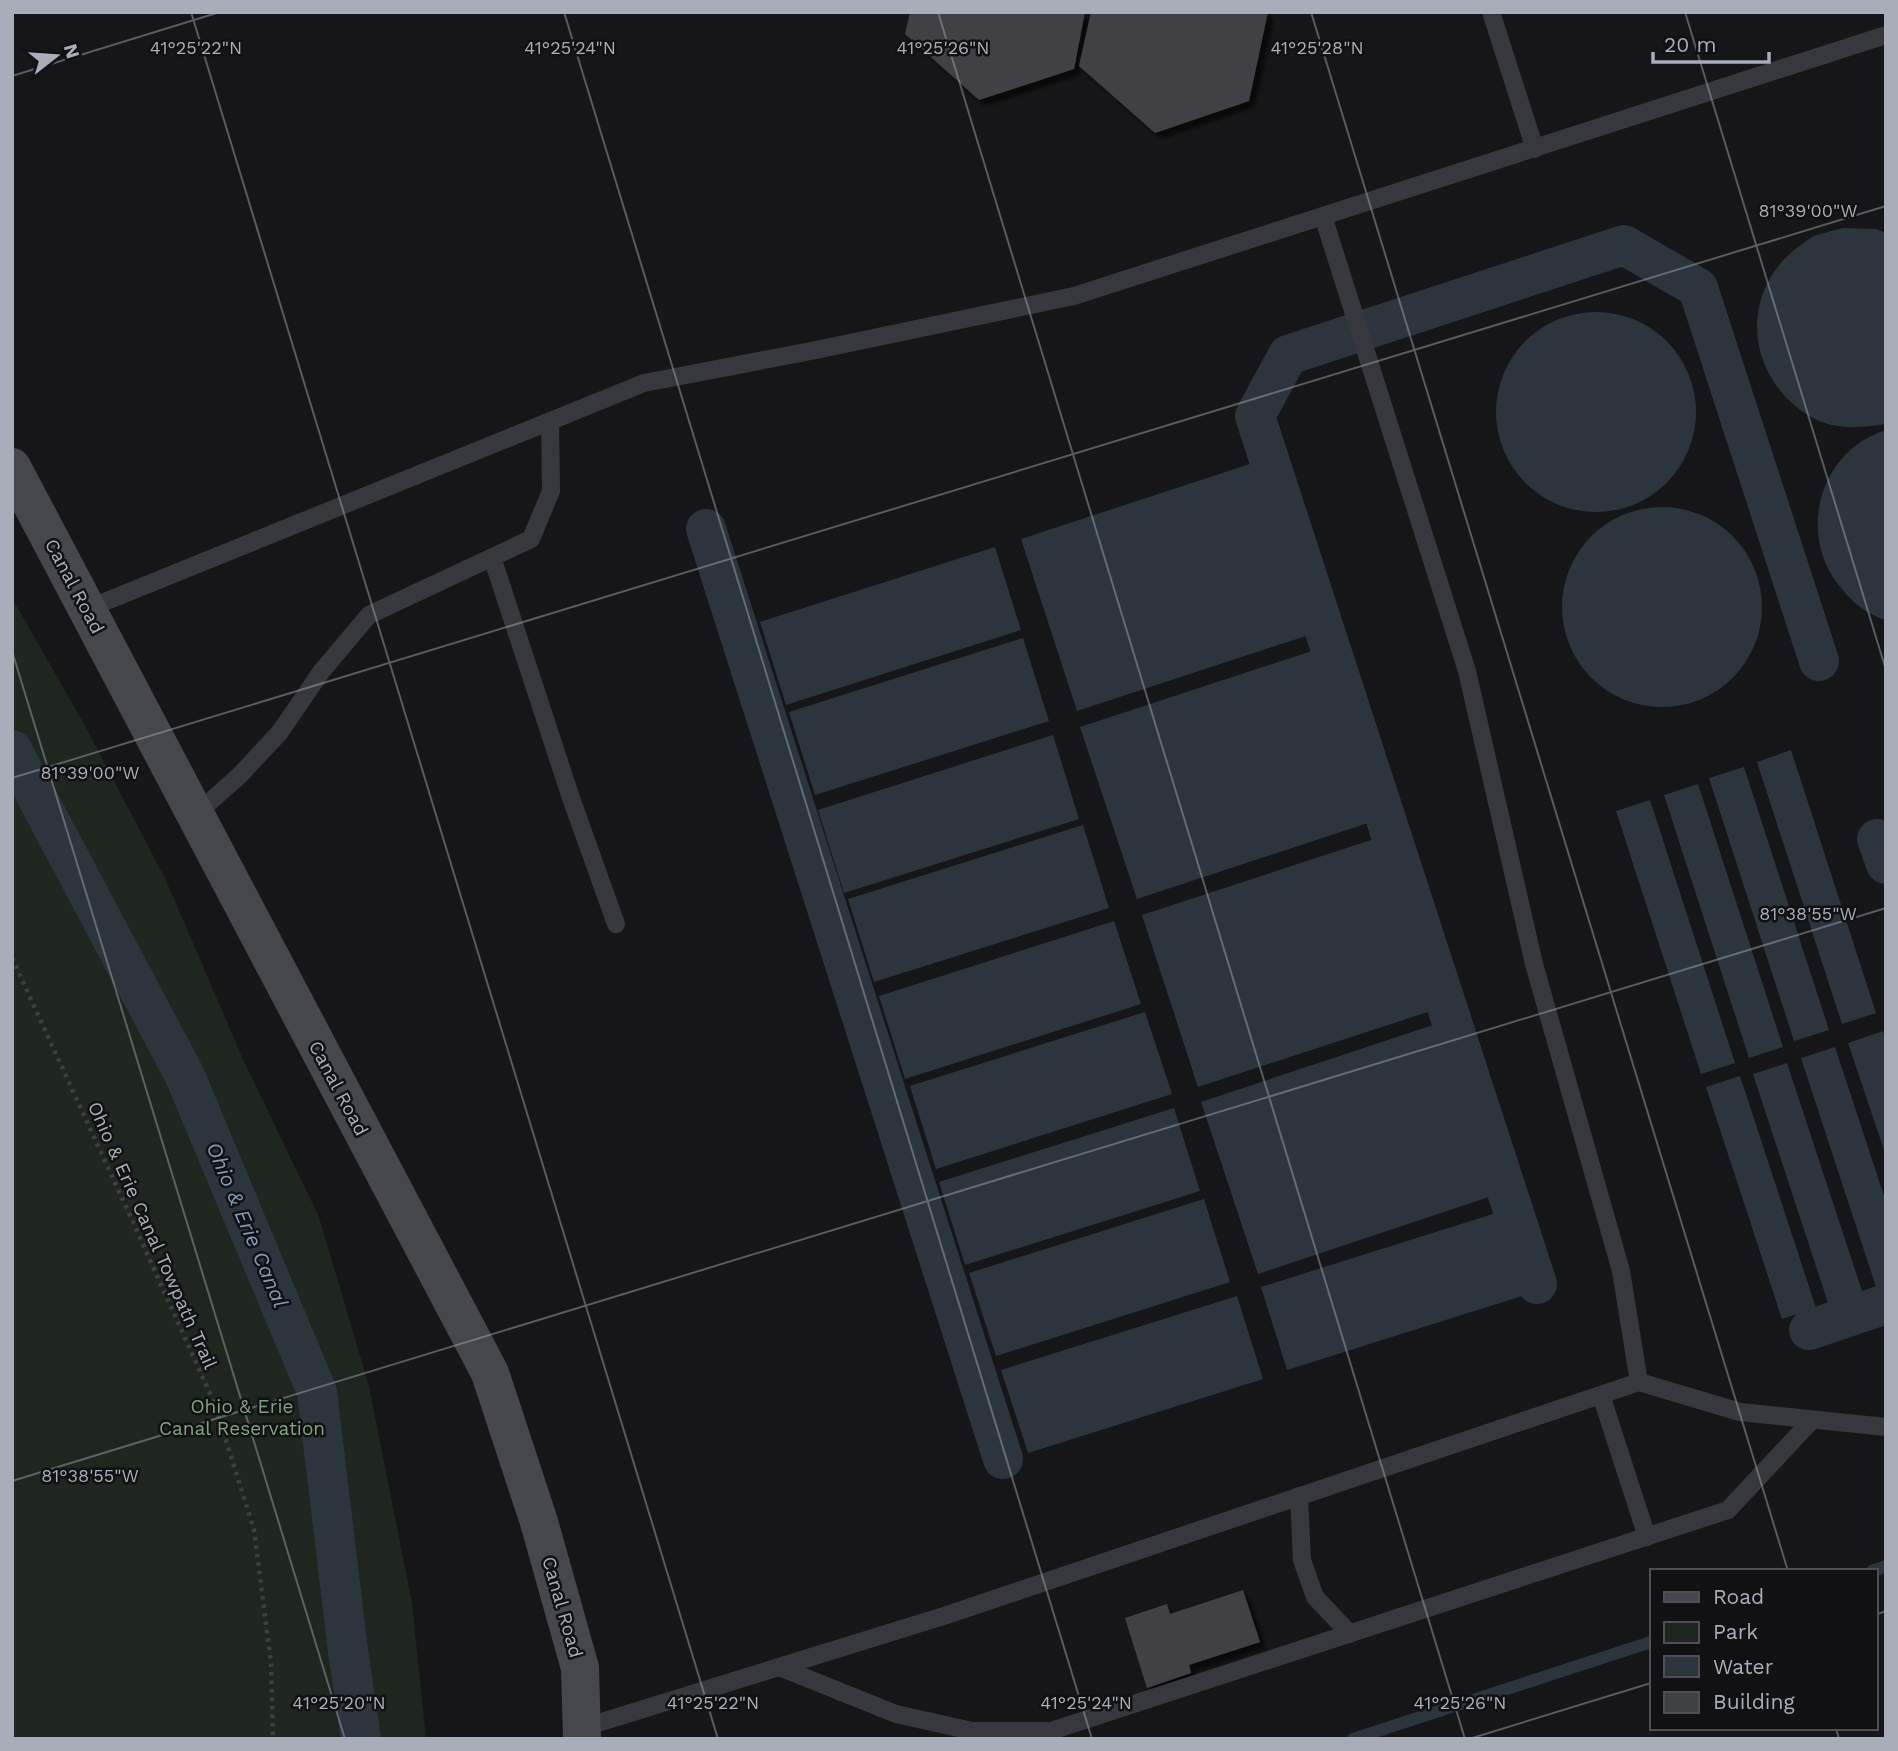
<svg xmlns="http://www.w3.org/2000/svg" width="1898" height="1751" viewBox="0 0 1898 1751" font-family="'Work Sans',sans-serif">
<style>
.green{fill:#1e261f}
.water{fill:#2c353c}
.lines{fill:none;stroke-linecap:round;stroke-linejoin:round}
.stream{stroke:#2c353c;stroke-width:12}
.canal{stroke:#2c353c;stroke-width:40}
.building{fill:#404145;filter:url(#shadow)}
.path{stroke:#3d3f44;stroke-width:4.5;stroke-dasharray:3.5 5;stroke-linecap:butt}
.lane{stroke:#37383d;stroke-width:18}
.secondary{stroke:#45474d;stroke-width:38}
.ticks{fill:none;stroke:#a8adb8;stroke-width:2;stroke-opacity:0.45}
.labels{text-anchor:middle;stroke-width:5;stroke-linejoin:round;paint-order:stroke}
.street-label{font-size:19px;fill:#a8adb8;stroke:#111113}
.park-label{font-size:19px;fill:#7fa381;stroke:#111113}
.water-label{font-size:21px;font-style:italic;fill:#7f9bb3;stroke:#111113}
.ticks-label{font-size:18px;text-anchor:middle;fill:#a8adb8;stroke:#111113;stroke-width:5;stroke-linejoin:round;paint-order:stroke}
</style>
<defs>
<filter id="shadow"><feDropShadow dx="6" dy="6" stdDeviation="2" flood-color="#0009"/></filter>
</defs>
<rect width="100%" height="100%" fill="#161618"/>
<polygon class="green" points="12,598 83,722 165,878 242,1057 319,1217 369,1386 412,1603 426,1739 12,1739"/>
<g class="water">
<path d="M1843,228L1876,229L1886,233V424C1864,427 1843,430 1822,422C1807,417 1793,405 1783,394C1743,348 1750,283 1798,247C1803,244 1807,240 1812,237C1821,233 1833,231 1843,228Z"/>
<circle cx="1596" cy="412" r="100"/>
<path d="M1886,430V620C1868,615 1853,603 1842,589C1796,537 1818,451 1886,430Z"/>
<polygon points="1253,463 1309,635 1077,711 1021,539"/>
<circle cx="1662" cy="607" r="100"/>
<polygon points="995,547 1021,630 786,705 760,622"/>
<polygon points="1023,638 1049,721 815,795 789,712"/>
<polygon points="1312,651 1368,823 1137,899 1080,727"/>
<polygon points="1053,735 1079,819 844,893 818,810"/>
<polygon points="1791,750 1876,1013 1842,1024 1757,762"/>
<polygon points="1744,767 1829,1030 1794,1041 1709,778"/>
<polygon points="1698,784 1783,1047 1749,1058 1664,795"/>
<polygon points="1650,800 1735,1063 1701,1074 1616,811"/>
<polygon points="1083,825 1109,908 874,982 848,899"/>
<polygon points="1374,839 1431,1011 1198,1087 1142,915"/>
<polygon points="1114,921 1141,1004 905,1079 879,996"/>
<polygon points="1145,1012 1172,1094 936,1169 910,1086"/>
<polygon points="1433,1025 1489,1197 1258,1274 1201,1102"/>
<polygon points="1883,1031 1886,1041 1886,1156 1848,1043"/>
<polygon points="1835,1047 1886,1202 1886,1287 1877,1290 1801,1058"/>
<polygon points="1787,1063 1863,1294 1829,1306 1753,1074"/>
<polygon points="1740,1076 1816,1308 1782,1319 1706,1087"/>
<polygon points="1174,1108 1200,1191 965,1265 939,1182"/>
<polygon points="1204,1199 1230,1282 996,1356 969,1273"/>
<polygon points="1496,1213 1522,1296 1287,1370 1261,1287"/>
<polygon points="1237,1296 1263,1379 1028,1453 1001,1370"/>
</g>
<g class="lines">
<g class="stream">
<polyline points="1872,1571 1886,1566"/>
<polyline points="1353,1739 1651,1642"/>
</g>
<g class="canal">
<polyline points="706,529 1003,1459"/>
<polyline points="12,750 185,1076 317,1392 348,1651 361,1739"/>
<polyline points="1877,839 1886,864"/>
<polyline points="1537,1284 1255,416 1288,355 1624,245 1698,288 1819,661"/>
<polyline points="1809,1330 1886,1304"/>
</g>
</g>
<g class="building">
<polygon points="910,12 1085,12 1074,69 979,100 905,34"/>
<polygon points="1091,12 1268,12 1249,101 1155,133 1079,66"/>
<polygon points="1243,1590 1260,1642 1189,1665 1191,1673 1147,1688 1125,1618 1167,1604 1170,1614"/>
</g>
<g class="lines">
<polyline class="path" points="12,958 132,1220 215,1405 254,1530 271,1663 273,1739"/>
<g class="lane">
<polyline points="1491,12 1535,149"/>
<polyline points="1323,216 1467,671 1534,964 1621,1271 1639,1382"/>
<polyline points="492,557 571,798 616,924"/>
<polyline points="87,609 644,383 816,350 1074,296 1886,35"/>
<polyline points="195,815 239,776 280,732 321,672 369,615 531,539 551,491 550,421"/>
<polyline points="1601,1395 1647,1537"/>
<polyline points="1299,1496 1302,1560 1315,1597 1350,1634"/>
<polyline points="779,1667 896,1714 972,1731 1051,1731 1728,1510 1812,1420"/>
<polyline points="582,1728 947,1615 1639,1382 1740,1412 1886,1427"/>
</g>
<polyline class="secondary" points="12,467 490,1373 539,1522 580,1668 582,1739"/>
</g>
<path class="ticks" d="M191,12L718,1739M564,12L1092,1739M938,12L1465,1739M1311,12L1788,1571M1685,12L1886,670M12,76L220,12M12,651L345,1739M12,778L1886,206M12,1481L1886,908M1875,1615L1886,1611M1836,1728L1839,1739M1469,1739L1651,1683"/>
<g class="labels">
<g class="street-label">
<text transform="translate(75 586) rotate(62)" y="7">Canal Road</text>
<text transform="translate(339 1088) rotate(62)" y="7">Canal Road</text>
<text transform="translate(153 1235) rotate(66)" y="7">Ohio &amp; Erie Canal Towpath Trail</text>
<text transform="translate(563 1607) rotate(74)" y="7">Canal Road</text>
</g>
<g class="park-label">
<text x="242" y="1413">Ohio &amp; Erie<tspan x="242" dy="22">Canal Reservation</tspan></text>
</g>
<g class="water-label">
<text transform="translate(247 1225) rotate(67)" y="7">Ohio &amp; Erie Canal</text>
</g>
</g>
<g class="ticks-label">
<text x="196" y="54">41°25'22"N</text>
<text x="570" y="54">41°25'24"N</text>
<text x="943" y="54">41°25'26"N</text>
<text x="1317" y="54">41°25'28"N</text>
<text x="1808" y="217">81°39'00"W</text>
<text x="90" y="779">81°39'00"W</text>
<text x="1808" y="920">81°38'55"W</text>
<text x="90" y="1482">81°38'55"W</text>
<text x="339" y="1709">41°25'20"N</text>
<text x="713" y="1709">41°25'22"N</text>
<text x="1086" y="1709">41°25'24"N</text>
<text x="1460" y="1709">41°25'26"N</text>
</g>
<rect width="1898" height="1751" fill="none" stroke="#a8adb8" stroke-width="28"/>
<rect x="1650" y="1569" width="228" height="161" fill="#111113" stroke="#4d4f55" stroke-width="2"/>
<rect x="1664" y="1592" width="35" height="10" fill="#45474d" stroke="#4d4f55" stroke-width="2"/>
<text x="1713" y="1604" font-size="21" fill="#a8adb8">Road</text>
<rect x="1664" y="1622" width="35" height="21" fill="#1e261f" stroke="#4d4f55" stroke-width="2"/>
<text x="1713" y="1639" font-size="21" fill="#a8adb8">Park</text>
<rect x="1664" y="1656" width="35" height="21" fill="#2c353c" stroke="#4d4f55" stroke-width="2"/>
<text x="1713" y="1674" font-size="21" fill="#a8adb8">Water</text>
<rect x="1664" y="1692" width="35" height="21" fill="#404145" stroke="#4d4f55" stroke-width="2"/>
<text x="1713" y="1709" font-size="21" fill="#a8adb8">Building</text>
<g transform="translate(56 56) rotate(73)" stroke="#111113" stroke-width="5" paint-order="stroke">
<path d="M0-5L12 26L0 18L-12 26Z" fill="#a8adb8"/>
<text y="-10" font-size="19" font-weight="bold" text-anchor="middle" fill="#a8adb8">N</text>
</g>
<path d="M1653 52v10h116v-10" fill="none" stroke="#a8adb8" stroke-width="3.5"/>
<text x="1664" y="52" font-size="21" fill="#a8adb8" stroke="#111113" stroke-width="5" paint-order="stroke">20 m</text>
</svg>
